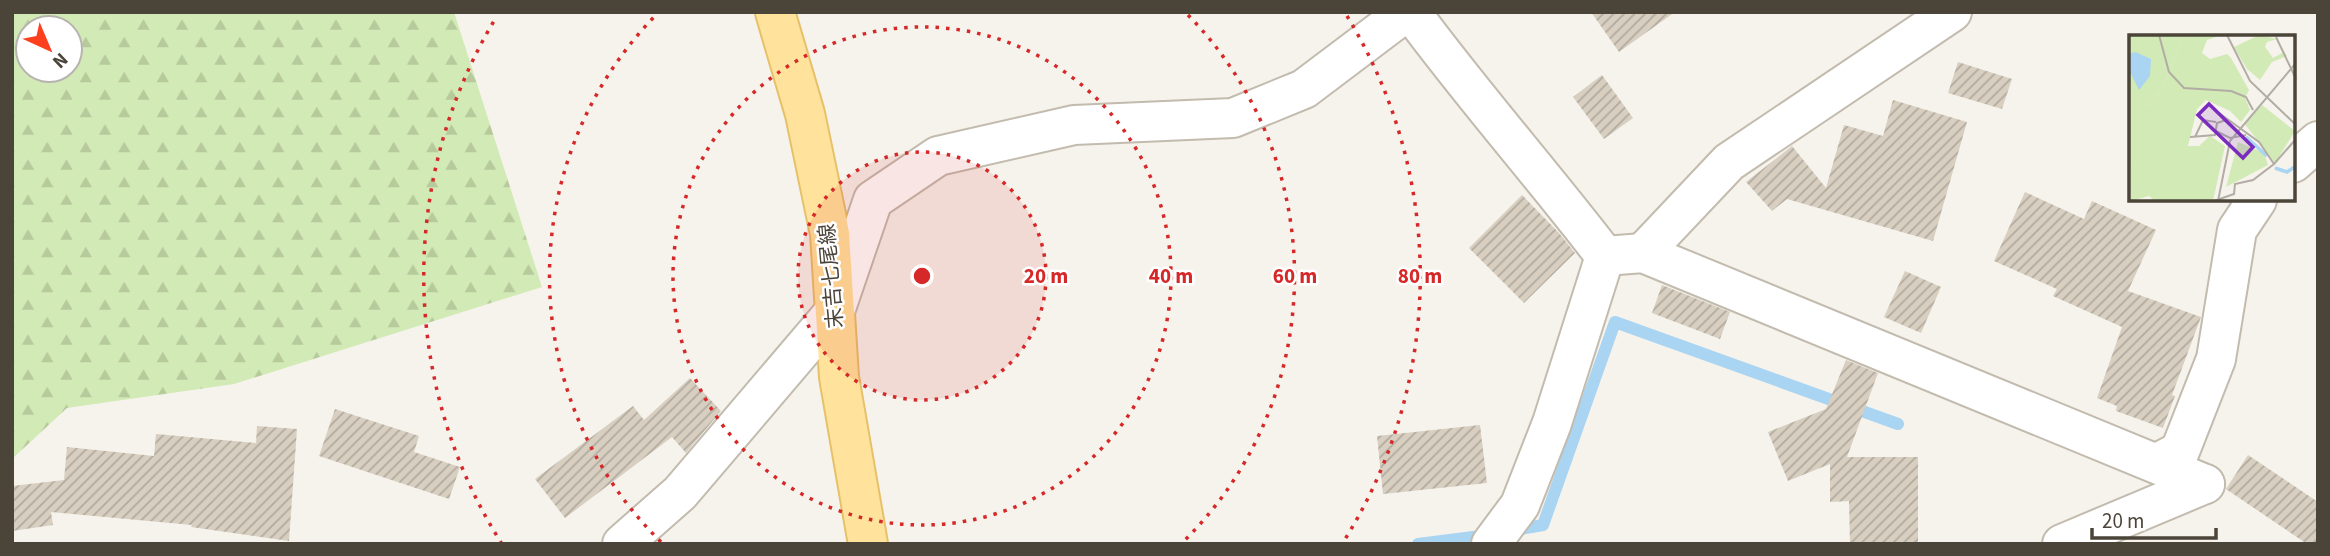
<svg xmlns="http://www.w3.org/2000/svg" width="2330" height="556" viewBox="0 0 2330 556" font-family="'Source Sans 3','Noto Sans JP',sans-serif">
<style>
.forest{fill:url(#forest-firs);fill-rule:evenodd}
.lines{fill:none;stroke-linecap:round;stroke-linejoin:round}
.stream{stroke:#a9d4f2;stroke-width:12}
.building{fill:url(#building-hatch)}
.minor-casing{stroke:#c2bbae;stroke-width:42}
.major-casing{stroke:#e6c16a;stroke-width:42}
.minor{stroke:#fff;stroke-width:38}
.major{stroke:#ffe39c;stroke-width:38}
.ring{fill:none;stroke:#d62828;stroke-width:3.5;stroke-dasharray:3.5 7}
.labels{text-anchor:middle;stroke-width:5;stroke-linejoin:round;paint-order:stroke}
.street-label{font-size:21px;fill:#4b4439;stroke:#fff}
.inset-river{fill:none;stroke:#a9d4f2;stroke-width:3.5}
.inset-road{fill:none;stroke:#b2ada4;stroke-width:2}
.view{fill:#7b2cbf;fill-opacity:0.15;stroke:#7b2cbf;stroke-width:3.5}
.inset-edge{fill:none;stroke:#4b4439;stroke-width:3.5}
.centre{fill:#d62828;stroke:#fff;stroke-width:3.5}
.ring-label{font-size:21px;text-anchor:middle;font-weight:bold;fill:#d62828;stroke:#fff;stroke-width:5;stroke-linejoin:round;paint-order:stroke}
</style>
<defs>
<pattern id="forest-firs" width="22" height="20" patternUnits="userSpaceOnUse" patternTransform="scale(1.75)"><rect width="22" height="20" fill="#d2eab5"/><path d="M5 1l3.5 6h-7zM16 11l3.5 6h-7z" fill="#b6ca9c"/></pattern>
<pattern id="building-hatch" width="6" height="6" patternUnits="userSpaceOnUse" patternTransform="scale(1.75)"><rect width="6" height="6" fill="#d8cfc1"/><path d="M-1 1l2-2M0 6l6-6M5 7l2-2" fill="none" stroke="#b1aa9e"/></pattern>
</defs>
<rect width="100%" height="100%" fill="#f6f3ec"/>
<path class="forest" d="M12,12H454L542,287L234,384L67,408L12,459ZM28,28H70V70H28Z"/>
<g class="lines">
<g class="stream">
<polyline points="1510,531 1543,525 1615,322 1898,424"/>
<polyline points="1418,544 1489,535"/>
</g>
</g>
<g class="building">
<polygon points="1591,12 1675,12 1619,52"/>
<polygon points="1958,62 2012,79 2002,109 1948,93"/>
<polygon points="1602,75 1633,118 1604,139 1573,97"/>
<polygon points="1893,100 1967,122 1933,241 1787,199 1772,211 1746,182 1792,146 1826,188 1844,125 1883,136"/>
<polygon points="2025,192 2084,219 2092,201 2156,230 2128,291 2201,317 2172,395 2175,396 2163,428 2116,411 2117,406 2097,398 2122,327 2053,296 2057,289 1994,261"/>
<polygon points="1522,195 1559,233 1575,253 1524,303 1469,248"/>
<polygon points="1905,271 1941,287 1921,333 1884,317"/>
<polygon points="1662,285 1730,312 1720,339 1652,313"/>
<polygon points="1846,360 1878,373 1847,457 1918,457 1918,544 1850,544 1849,501 1830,502 1830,464 1788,481 1768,432 1826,409"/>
<polygon points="690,378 721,411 686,453 672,437 565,518 535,479 633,406 644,420"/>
<polygon points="335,409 419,436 414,452 460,467 449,499 319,456"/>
<polygon points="1480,425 1487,483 1383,494 1377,436"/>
<polygon points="257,426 297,429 289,541 191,527 192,525 51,512 53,525 12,531 12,486 64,480 67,447 154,456 156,434 256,443"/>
<polygon points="2248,455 2318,502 2318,544 2307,544 2226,489"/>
</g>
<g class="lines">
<defs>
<g id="minor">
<path d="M1411,12C1473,96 1542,174 1605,256L1552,423L1520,505L1491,544"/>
<polyline points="2293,163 2318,141"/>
<polyline points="1643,253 1729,162 1952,12"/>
<polyline points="1605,256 1643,253 2205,484"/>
<polyline points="2157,463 2180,451 2216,359 2237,230 2257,200"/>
<polyline points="622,544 680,493 835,311 873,200 938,156 1074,125 1233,118 1304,89 1406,12"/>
<polyline points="2062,544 2205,484"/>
</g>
<polyline id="major" points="775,12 805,114 830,234 839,377 868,544"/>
</defs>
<use href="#minor" class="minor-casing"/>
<use href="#major" class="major-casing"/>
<use href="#minor" class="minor"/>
<use href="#major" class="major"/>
</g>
<circle cx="922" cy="276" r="124" fill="#d62828" fill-opacity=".12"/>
<g class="ring">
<circle cx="922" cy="276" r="124"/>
<circle cx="922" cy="276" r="249"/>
<path d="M661 542A373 373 0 0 1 656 15M1188 15A373 373 0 0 1 1183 542"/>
<path d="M502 544A498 498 0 0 1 497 16M1347 16A498 498 0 0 1 1342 544"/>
</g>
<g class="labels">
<g class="street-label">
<text transform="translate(831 276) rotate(-95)" y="7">末吉七尾線</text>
</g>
</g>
<g transform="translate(2129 35)">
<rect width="166" height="166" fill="#f6f3ec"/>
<path d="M0,0H54L35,51L18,71L8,76L0,66Z" fill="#d2eab5"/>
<path d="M54,0H93L78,5L73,18L81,24L98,19L102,23L120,55L116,63L121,75L112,87L101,76L77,65L68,74L59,111H70L81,101L96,111L84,166H26L20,161L2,166L0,66L9,75L18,71L35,51ZM130,0L148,4L138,7L136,12L144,23L155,17L158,21L143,27L131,45L118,34L105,12ZM133,70L166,96L146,128L115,88ZM109,107L135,118L139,130L97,152Z" fill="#d2eab5"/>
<path d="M6,17L22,24L21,41L10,55L0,35V19Z" fill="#a9d4f2"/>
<path class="inset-river" d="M117,102L138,121M146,133L158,137L167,131"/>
<path class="inset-road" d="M30,0L40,37L55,53L102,56L117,62L124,75M98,0L121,46L167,90M147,2L167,44M87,96L101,103L117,100M61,102L86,100L88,88L97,85M66,102L74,85L87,87M145,129L167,104M85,166L105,159L106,149L124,145L145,129L130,107L90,78M89,166L101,106L167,28"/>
<path class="view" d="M80,69L124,112L114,123L69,80Z"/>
<rect width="166" height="166" class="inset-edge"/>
</g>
<circle cx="922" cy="276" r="10" class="centre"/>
<g class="ring-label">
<text x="1046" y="283">20 m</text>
<text x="1171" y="283">40 m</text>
<text x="1295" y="283">60 m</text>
<text x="1420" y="283">80 m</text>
</g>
<rect width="2330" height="556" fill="none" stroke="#4b4439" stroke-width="28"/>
<g transform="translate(49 49) rotate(136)"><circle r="33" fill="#ffffff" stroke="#b7b4b0" stroke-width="2"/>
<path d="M0-5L12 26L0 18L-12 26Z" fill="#fc3f1d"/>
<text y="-10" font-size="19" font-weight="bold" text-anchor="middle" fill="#4b4439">N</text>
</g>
<path d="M2092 528v10h124v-10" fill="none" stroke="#4b4439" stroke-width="3.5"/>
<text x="2102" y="528" font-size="21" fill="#4b4439" stroke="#ffffff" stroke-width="5" paint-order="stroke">20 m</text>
</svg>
